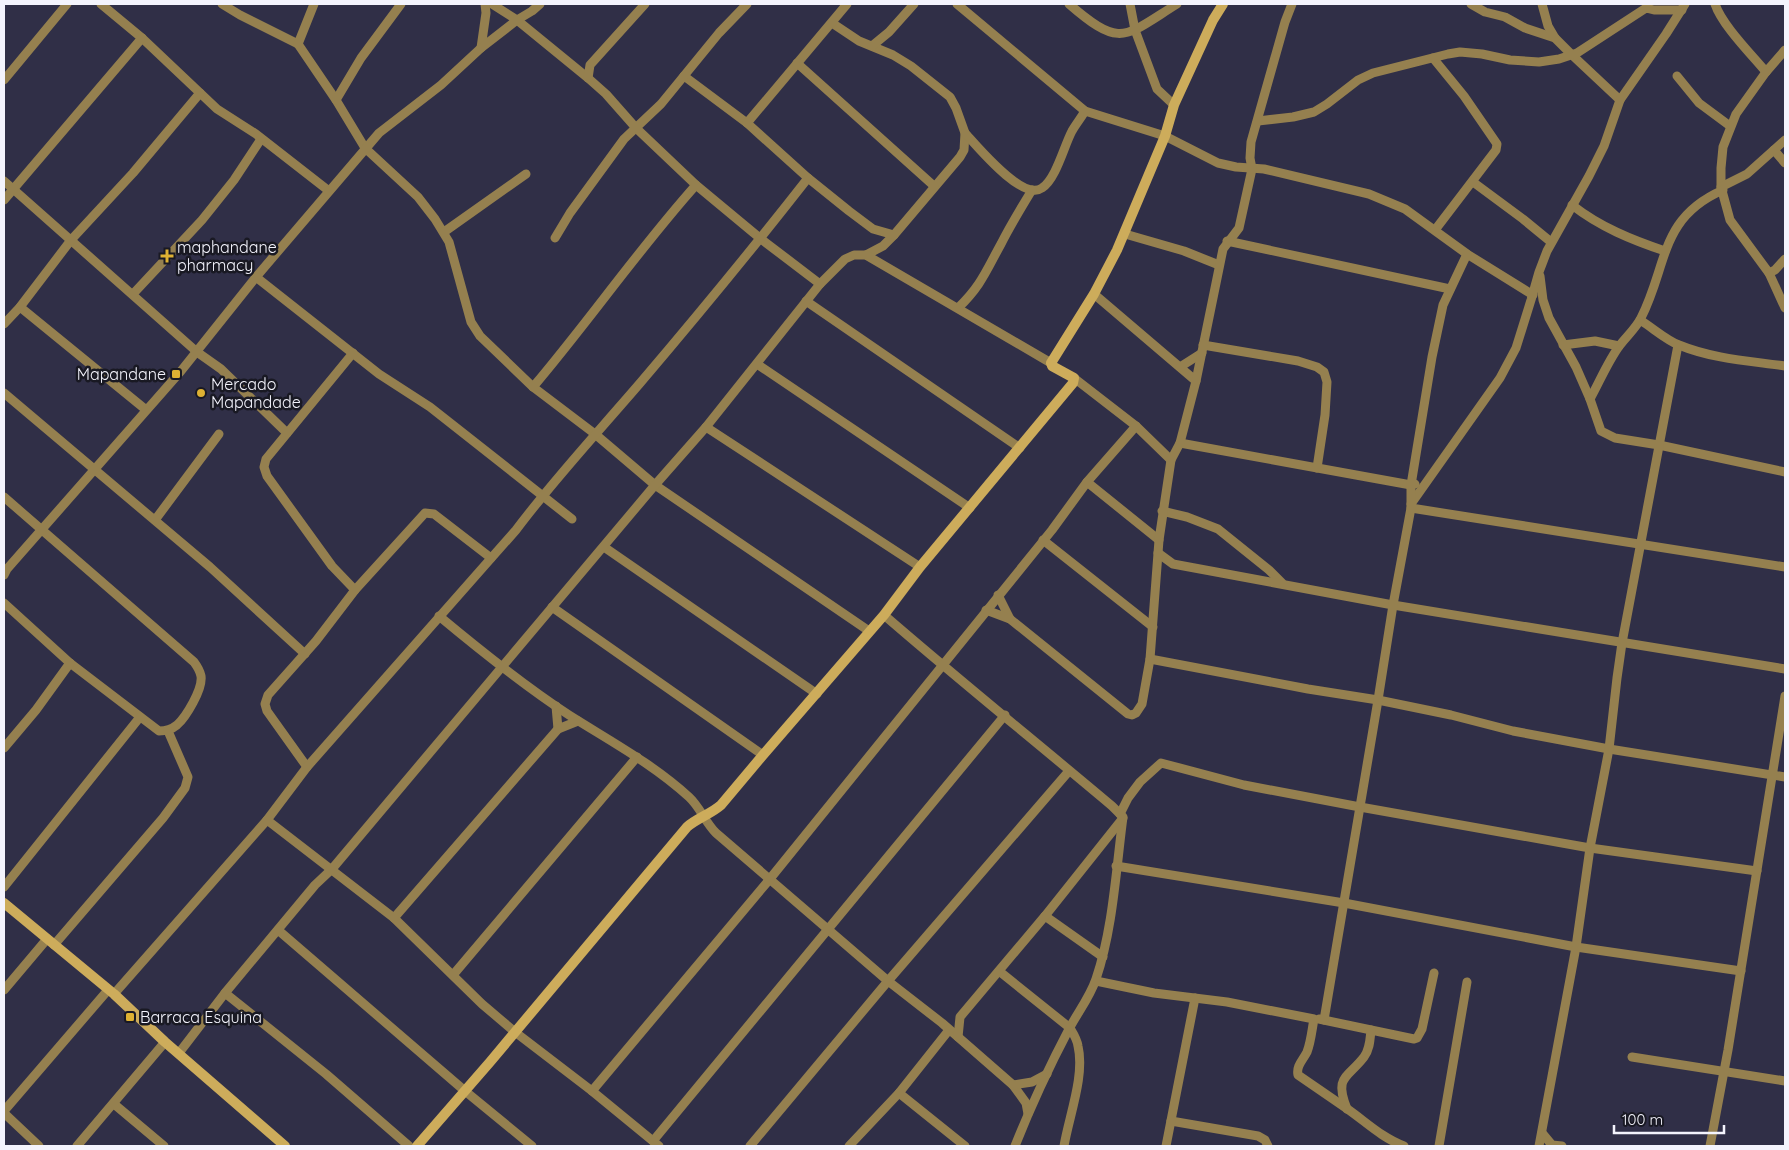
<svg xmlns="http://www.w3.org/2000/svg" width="1789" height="1150" viewBox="0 0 1789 1150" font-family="Quicksand,sans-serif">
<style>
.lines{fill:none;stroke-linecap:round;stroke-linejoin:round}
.street{stroke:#95804f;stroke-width:9}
.secondary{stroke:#cdac5b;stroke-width:10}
.poi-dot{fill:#deb133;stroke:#191923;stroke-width:2}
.labels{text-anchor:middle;stroke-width:5;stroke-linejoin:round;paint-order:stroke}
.poi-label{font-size:16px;fill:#f4f4fd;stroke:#191923;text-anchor:start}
</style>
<rect width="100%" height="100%" fill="#302f47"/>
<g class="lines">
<g class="street">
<polyline points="101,4 142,38 217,109 256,134 329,191"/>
<polyline points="222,4 240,15 298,44"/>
<polyline points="314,4 298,44 336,100 365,148 418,197 435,219 449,242 471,322 480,336 533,387 595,434 655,485 869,631"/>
<polyline points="492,4 517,20 588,78 606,94 636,128 696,185 761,239 820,284"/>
<polyline points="957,4 1085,111 1165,136 1218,163 1236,167 1264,169 1369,194 1405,209 1467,254 1533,295"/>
<path d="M1069,4C1121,49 1124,37 1177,4"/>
<polyline points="1130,4 1135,30 1157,89 1174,105"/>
<polyline points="1471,4 1485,12 1505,17 1525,28 1555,38 1571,54 1620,100"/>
<polyline points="1542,4 1548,26 1555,38"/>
<path d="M1715,4C1722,25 1751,54 1766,72"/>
<polyline points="832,23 859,41 893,55 911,66 950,97 956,108 965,133 964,150 960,157 894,235 883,246 866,255"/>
<polyline points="872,46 889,32 914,4"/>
<polyline points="481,48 486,13 485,4"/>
<polyline points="1785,50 1766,72 1736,114 1723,147 1721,168 1721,187 1730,220 1769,273 1785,308"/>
<polyline points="1433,58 1464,96 1497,144 1496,150 1435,230"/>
<polyline points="797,63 934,186"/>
<polyline points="684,76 747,123 808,178 849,211 873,229 894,235"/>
<polyline points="1677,76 1699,103 1730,126"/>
<polyline points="588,78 590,65 645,4"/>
<polyline points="4,80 67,4"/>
<polyline points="336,100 361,58 401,4"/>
<polyline points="1258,121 1293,117 1314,112 1327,104 1358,80 1373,73 1448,54 1460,52 1482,54 1510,60 1539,62 1559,59 1577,53 1646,8 1654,10 1682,10"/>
<polyline points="747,123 847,4"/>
<path d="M965,133C977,146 1023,202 1042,188C1056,179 1064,146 1072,131C1076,124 1081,118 1085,111"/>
<polyline points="1774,150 1785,163"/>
<polyline points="4,181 197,352 221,369 287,433"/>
<polyline points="1473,182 1523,219 1551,242"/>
<polyline points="1721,187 1747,174 1785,140"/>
<polyline points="4,200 142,38"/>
<path d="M1572,205C1600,227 1632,240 1665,251"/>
<polyline points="444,232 526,174"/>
<polyline points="1125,234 1184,251 1219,265"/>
<polyline points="555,238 570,213 624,139 661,104 719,33 747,4"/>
<polyline points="1227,241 1450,289"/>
<polyline points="1769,273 1775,270 1785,259"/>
<polyline points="1540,276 1543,300 1549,318 1576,367 1590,399 1601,431 1615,438 1659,445 1785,472"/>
<polyline points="256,277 379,374 430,407 572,519"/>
<polyline points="133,294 202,220 234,180 261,139"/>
<polyline points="1094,294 1196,381"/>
<polyline points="806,301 1020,448"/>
<polyline points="20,307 145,409"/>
<path d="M958,308C981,286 986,271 1001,244C1010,226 1021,208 1032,190"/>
<path d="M1640,320C1653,328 1666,340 1679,345C1713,359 1750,361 1785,366"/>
<polyline points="4,324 20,307 71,240 133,173 200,93"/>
<polyline points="1203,345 1298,361 1317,367 1324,372 1327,382 1325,415 1317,468"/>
<polyline points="1563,345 1595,341 1619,346"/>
<polyline points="353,353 266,459 264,467 267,476 332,566 355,590"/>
<polyline points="757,364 970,508"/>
<polyline points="1180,367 1202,353"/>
<polyline points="1074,378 1136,426 1171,460"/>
<path d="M533,387C589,321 638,250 696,185"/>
<polyline points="4,393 210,567 305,654"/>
<path d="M1590,399C1600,381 1608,361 1620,345C1627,336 1636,328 1641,318C1668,265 1659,218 1723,190"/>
<polyline points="706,427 920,567"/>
<polyline points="1180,443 1411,485 1415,484"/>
<polyline points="1087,482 1159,540"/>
<path d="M4,497L194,662C197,666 200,671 201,676C203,689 186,717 177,725C171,730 166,731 159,731L70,663L4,603"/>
<polyline points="1411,504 1500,378 1516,348 1531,300 1539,272 1547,251 1589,176 1604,146 1620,100 1666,34 1685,4"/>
<polyline points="1411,508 1785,567"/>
<polyline points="1162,511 1187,517 1218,529 1269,570 1282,583"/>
<polyline points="155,520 219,434"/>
<polyline points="1043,540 1153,627"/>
<polyline points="604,547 817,694"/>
<polyline points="1158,553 1173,564 1393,605 1785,669"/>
<polyline points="4,575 7,569 181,371 256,277 379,133 441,85 481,48 517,20 532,11 540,4"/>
<polyline points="998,595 1010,619"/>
<polyline points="552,607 763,755"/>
<polyline points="986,610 1010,619 1128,714 1132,715 1136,713 1142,704 1150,659 1159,540 1171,460 1180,443 1196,381 1223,249 1239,228 1252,169 1250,158 1251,142 1285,22 1292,4"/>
<path d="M884,615C959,680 1036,742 1112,806L1123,817C1116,870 1113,929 1096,979C1090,997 1078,1012 1069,1029C1049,1067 1031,1106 1015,1146"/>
<path d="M439,616C481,651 523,685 569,715C610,741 653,764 689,797C700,807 705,822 716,833L888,981L942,1023L1013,1085L1026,1103L1028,1114"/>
<polyline points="1150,659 1308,689 1378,700 1451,715 1513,731 1609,749 1785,777"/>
<polyline points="556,706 558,729"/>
<polyline points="4,748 36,710 70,663"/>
<polyline points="307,767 267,711 265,704 268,695 316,641 355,590 425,513 434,514 491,558"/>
<polyline points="1120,814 1128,798 1140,782 1161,763 1244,785 1360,807 1590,848 1757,871"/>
<polyline points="267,820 394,918 482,1004 515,1032 592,1091 659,1146"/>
<polyline points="1116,866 1344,903 1576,947 1741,971"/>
<polyline points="4,887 140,717"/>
<polyline points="1045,916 1103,957"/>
<polyline points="394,918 558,729 578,721"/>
<polyline points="278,930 465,1091 532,1146"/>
<polyline points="54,945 163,818 185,788 188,777 168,731"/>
<path d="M999,971L1070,1028C1073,1033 1077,1039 1078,1046C1085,1076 1069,1116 1064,1146"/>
<polyline points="453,975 637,757"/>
<path d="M1096,981L1154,993L1227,1002L1314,1019C1312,1029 1311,1042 1307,1052C1303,1060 1296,1066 1298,1075C1314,1086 1330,1097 1346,1108C1365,1121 1382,1138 1404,1146"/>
<polyline points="4,990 47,939"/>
<polyline points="225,993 326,1074 409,1146"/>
<path d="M114,994L267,820L307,767L516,530C555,478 599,431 641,382C698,315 754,247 808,178"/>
<polyline points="1319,1019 1414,1039 1417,1038 1422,1029 1434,973"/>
<polyline points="1324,1020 1378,700 1393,605 1411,508 1411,485 1432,357 1443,305 1467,254"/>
<polyline points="958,1037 960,1017 1045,916 1123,818"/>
<polyline points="179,1053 225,993 315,885 332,869 655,485 706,427 820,284 845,259 854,255 866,255 1051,363"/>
<polyline points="1632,1057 1785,1081"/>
<polyline points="1013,1085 1032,1082 1047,1074"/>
<polyline points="592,1091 769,880 1052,530 1087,482 1136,426"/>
<polyline points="899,1093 965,1146"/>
<polyline points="114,1104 164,1146"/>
<path d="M1347,1109C1334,1076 1347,1079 1364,1057C1370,1049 1370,1039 1371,1030"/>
<polyline points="4,1111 108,990"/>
<polyline points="4,1113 39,1146"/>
<polyline points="1171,1121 1258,1136 1265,1140 1268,1146"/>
<polyline points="1542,1133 1552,1145 1562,1146"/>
<polyline points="653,1141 1005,715"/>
<polyline points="77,1146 165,1042"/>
<polyline points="750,1146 888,981 1069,771"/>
<polyline points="849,1146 899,1093 949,1030"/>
<polyline points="1166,1146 1195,998"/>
<polyline points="1439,1146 1467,982"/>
<polyline points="1539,1146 1576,947 1590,848 1609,749 1617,678 1622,643 1678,345"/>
<polyline points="1710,1146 1728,1050 1785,696"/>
</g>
<g class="secondary">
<polyline points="4,903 114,994 165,1042 285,1146"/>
<path d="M417,1146L490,1062L687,827C697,818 711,814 721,805L763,755L884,615L920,567L1073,383L1074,378L1052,366L1051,363L1094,294L1117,250L1165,136L1174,105L1213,20L1223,4"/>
</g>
</g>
<g class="poi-dot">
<path d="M164.5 248.5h5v5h5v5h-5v5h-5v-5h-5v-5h5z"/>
<rect x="171" y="369" width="10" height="10" rx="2.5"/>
<circle cx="201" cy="393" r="5"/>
<rect x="125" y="1012" width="10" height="10" rx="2.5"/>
</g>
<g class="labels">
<g class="poi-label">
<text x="177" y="253">maphandane<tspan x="177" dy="18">pharmacy</tspan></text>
<text x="166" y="380" text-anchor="end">Mapandane</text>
<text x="211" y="390">Mercado<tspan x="211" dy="18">Mapandade</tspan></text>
<text x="140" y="1023">Barraca Esquina</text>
</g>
</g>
<rect width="1789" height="1150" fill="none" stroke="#f4f4fd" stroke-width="10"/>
<path d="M1614 1125v8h110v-8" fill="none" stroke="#f4f4fd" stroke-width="2.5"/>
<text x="1622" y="1125" font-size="15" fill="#f4f4fd" stroke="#191923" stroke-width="4" paint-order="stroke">100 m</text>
</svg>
